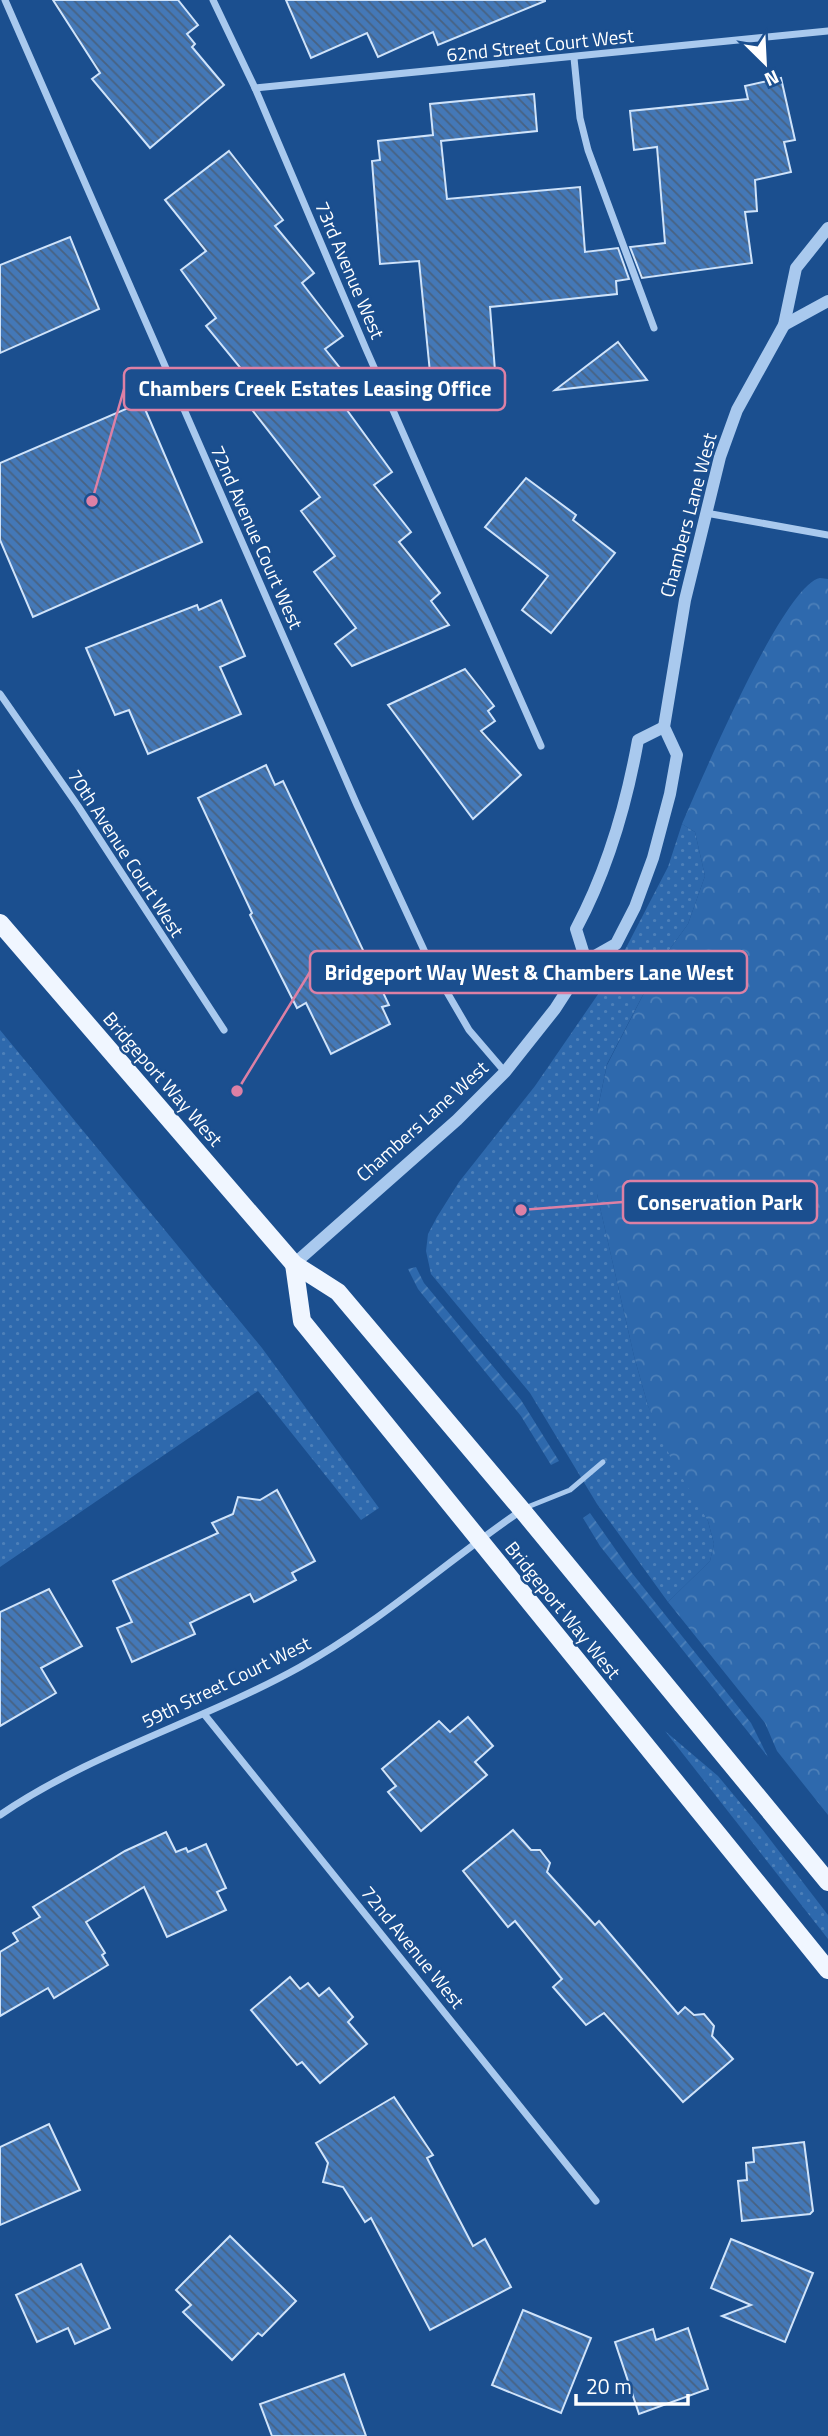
<svg xmlns="http://www.w3.org/2000/svg" width="828" height="2436" viewBox="0 0 828 2436" font-family="'Titillium Web',sans-serif">
<style>
.grass{fill:url(#grass-dots)}
.forest{fill:url(#forest-crowns)}
.garden{fill:url(#garden-furrows)}
.building{fill:url(#building-back-hatch);stroke:#cfe3fa;stroke-width:2}
.lines{fill:none;stroke-linecap:round;stroke-linejoin:round}
.service{stroke:#a9c9ee;stroke-width:5}
.minor{stroke:#a9c9ee;stroke-width:7}
.tertiary{stroke:#a9c9ee;stroke-width:12}
.primary{stroke:#f0f6ff;stroke-width:18}
.labels{text-anchor:middle;stroke-width:5;stroke-linejoin:round;paint-order:stroke}
.street-label{font-size:19px;fill:#fff;stroke:#1b4f8f}
.leader{fill:none;stroke:#dd80a5;stroke-width:2.5}
.callout-dot{fill:#dd80a5;stroke:#1b4f8f;stroke-width:2.5}
.callout{fill:#1b4f8f;stroke:#dd80a5;stroke-width:2.5}
.callout-label{font-size:21px;text-anchor:middle;font-weight:bold;fill:#fff}
</style>
<defs>
<pattern id="grass-dots" width="8" height="8" patternUnits="userSpaceOnUse" patternTransform="scale(1.75)"><rect width="8" height="8" fill="#2e69ad"/><path d="M2 2h.1M6 6h.1" fill="none" stroke="#4d80b9" stroke-width="1.8" stroke-linecap="round"/></pattern>
<pattern id="forest-crowns" width="20" height="18" patternUnits="userSpaceOnUse" patternTransform="scale(1.75)"><rect width="20" height="18" fill="#2e69ad"/><path d="M2 6a3 3 0 1 1 6 0M12 15a3 3 0 1 1 6 0" fill="none" stroke="#4d80b9"/></pattern>
<pattern id="garden-furrows" width="10" height="10" patternUnits="userSpaceOnUse" patternTransform="scale(1.75)"><rect width="10" height="10" fill="#2e69ad"/><path d="M-1 1l2-2M0 10L10 0M9 11l2-2" fill="none" stroke="#4d80b9"/></pattern>
<pattern id="building-back-hatch" width="6" height="6" patternUnits="userSpaceOnUse" patternTransform="scale(1.75)"><rect width="6" height="6" fill="#4478b7"/><path d="M-1 5l2 2M0 0l6 6M5-1l2 2" fill="none" stroke="#486282"/></pattern>
</defs>
<rect width="100%" height="100%" fill="#1b4f8f"/>
<g class="grass">
<polygon points="682,824 695,832 705,876 688,924 659,964 607,1064 597,1112 597,1194 634,1356 648,1406 708,1521 714,1544 710,1561 668,1602 597,1504 530,1393 431,1274 426,1251 428,1234 437,1217 459,1182 535,1086 614,971 668,867"/>
<polygon points="0,1030 262,1348 379,1508 361,1520 258,1391 0,1567"/>
<polygon points="665,1731 718,1776 762,1829 828,1915 828,1939"/>
</g>
<path class="forest" d="M820,578L828,579V1815L777,1751L765,1723L668,1602L710,1561L714,1544L708,1521L672,1461L648,1406L634,1356L597,1194V1112L607,1065L659,964L688,924L705,876L695,832L682,824C700,783 783,585 820,578Z"/>
<g class="garden">
<polygon points="416,1267 424,1283 521,1400 559,1461 551,1465 521,1416 418,1289 408,1269"/>
<polygon points="590,1513 632,1573 751,1723 768,1757 600,1546 583,1518"/>
</g>
<g class="building">
<polygon points="53,0 178,0 198,25 187,34 195,44 192,47 224,85 150,148 92,79 100,73"/>
<polygon points="286,0 545,0 545,1 438,45 433,32 378,57 367,33 311,58"/>
<polygon points="781,78 795,140 784,142 791,172 755,180 757,211 745,212 752,263 642,278 630,247 665,243 657,147 634,150 630,111 748,99 745,86"/>
<polygon points="534,94 537,131 441,141 447,199 580,187 585,252 618,248 629,279 616,281 617,294 490,307 497,396 433,403 419,261 380,264 372,161 380,160 378,141 433,135 430,104"/>
<polygon points="229,151 283,220 275,226 314,273 302,283 343,336 325,349 360,393 344,406 392,472 374,485 411,532 399,542 440,593 431,601 449,625 352,666 335,644 356,628 314,572 335,556 301,511 320,497 235,388 248,377 206,326 216,318 181,270 206,251 165,200"/>
<polygon points="70,237 99,309 0,353 0,265"/>
<polygon points="618,342 647,380 555,390"/>
<polygon points="142,402 202,542 33,617 0,540 0,463"/>
<polygon points="526,478 576,515 573,520 615,553 551,633 522,610 548,576 485,527"/>
<polygon points="221,600 245,656 220,667 241,714 148,754 129,710 115,715 86,648 197,605 199,610"/>
<polygon points="465,669 494,706 488,711 495,721 481,731 521,775 473,819 388,705"/>
<polygon points="266,765 275,785 283,781 389,1005 382,1007 390,1024 331,1054 306,1003 297,1008 250,915 252,913 198,798"/>
<polygon points="277,1490 315,1561 292,1573 296,1580 254,1602 250,1594 190,1623 195,1634 132,1662 117,1628 132,1622 113,1581 218,1533 212,1523 233,1514 238,1497 260,1500"/>
<polygon points="49,1589 82,1646 41,1668 56,1693 0,1726 0,1612"/>
<polygon points="468,1717 493,1746 475,1762 487,1775 421,1831 388,1792 396,1786 382,1769 439,1721 450,1732"/>
<polygon points="513,1830 531,1850 540,1850 550,1863 547,1872 595,1925 599,1921 678,2014 685,2007 694,2015 704,2014 714,2026 712,2036 733,2059 683,2102 604,2013 586,2025 553,1987 562,1979 515,1921 508,1927 463,1871"/>
<polygon points="166,1832 176,1852 186,1848 188,1852 206,1844 226,1888 217,1892 226,1910 167,1937 144,1887 86,1922 105,1953 102,1955 108,1965 54,1998 48,1988 0,2016 0,1952 18,1941 13,1933 40,1917 33,1907 125,1851"/>
<polygon points="290,1977 300,1989 308,1983 319,1996 329,1988 353,2017 348,2022 367,2044 320,2083 302,2062 297,2065 251,2010"/>
<polygon points="394,2097 433,2155 427,2158 473,2246 485,2239 511,2287 430,2330 371,2218 365,2222 343,2187 323,2182 328,2163 316,2143"/>
<polygon points="49,2124 80,2190 0,2225 0,2147"/>
<polygon points="804,2142 813,2211 810,2214 742,2221 738,2181 747,2180 746,2163 754,2162 753,2148"/>
<polygon points="230,2236 296,2301 262,2336 258,2333 232,2360 183,2312 191,2305 176,2290"/>
<polygon points="731,2239 813,2273 785,2342 722,2316 751,2305 711,2288"/>
<polygon points="81,2264 110,2328 75,2344 68,2328 37,2342 16,2295"/>
<polygon points="523,2310 591,2338 561,2413 492,2385"/>
<polygon points="688,2328 708,2389 639,2414 615,2342 653,2329 656,2340"/>
<polygon points="344,2374 366,2436 272,2436 260,2404"/>
</g>
<g class="lines">
<polyline class="service" points="525,1508 570,1490 603,1462"/>
<g class="minor">
<polyline points="5,0 357,805 430,963 469,1030 505,1072"/>
<polyline points="213,0 255,88 366,349 541,746"/>
<polyline points="574,58 580,118 588,150 654,328"/>
<polyline points="255,88 828,31"/>
<polyline points="706,513 828,535"/>
<polyline points="0,694 78,806 224,1030"/>
<polyline points="204,1714 596,2201"/>
<path d="M0,1815C92,1752 203,1721 300,1667C379,1623 447,1561 522,1510"/>
</g>
<g class="tertiary">
<polyline points="784,325 828,301"/>
<path d="M586,961L576,929C608,869 626,807 638,740L664,727"/>
<polyline points="294,1264 457,1120 505,1072 555,1009 586,961 616,944 635,907 653,858 670,794 677,755 664,727 685,600 720,457 737,410 784,325 796,268 828,228"/>
</g>
<g class="primary">
<polyline points="0,923 294,1264 338,1292 522,1510 828,1882"/>
<polyline points="294,1264 302,1321 828,1970"/>
</g>
</g>
<g class="labels">
<g class="street-label">
<text transform="translate(540 45) rotate(-6)" y="7">62nd Street Court West</text>
<text transform="translate(350 270) rotate(67)" y="7">73rd Avenue West</text>
<text transform="translate(688 515) rotate(-75)" y="7">Chambers Lane West</text>
<text transform="translate(257 537) rotate(66)" y="7">72nd Avenue Court West</text>
<text transform="translate(126 853) rotate(57)" y="7">70th Avenue Court West</text>
<text transform="translate(163 1079) rotate(49)" y="7">Bridgeport Way West</text>
<text transform="translate(422 1121) rotate(-42)" y="7">Chambers Lane West</text>
<text transform="translate(563 1610) rotate(51)" y="7">Bridgeport Way West</text>
<text transform="translate(226 1682) rotate(-26)" y="7">59th Street Court West</text>
<text transform="translate(413 1947) rotate(51)" y="7">72nd Avenue West</text>
</g>
</g>
<path class="leader" d="M92 501L124 389M237 1091L310 972M521 1210L623 1202"/>
<g class="callout-dot">
<circle cx="92" cy="501" r="7"/>
<circle cx="237" cy="1091" r="7"/>
<circle cx="521" cy="1210" r="7"/>
</g>
<g class="callout">
<rect x="124" y="368" width="381" height="42" rx="7"/>
<rect x="310" y="951" width="437" height="42" rx="7"/>
<rect x="623" y="1181" width="194" height="42" rx="7"/>
</g>
<g class="callout-label">
<text x="315" y="396">Chambers Creek Estates Leasing Office</text>
<text x="529" y="980">Bridgeport Way West &amp; Chambers Lane West</text>
<text x="720" y="1210">Conservation Park</text>
</g>
<g transform="translate(765 63) rotate(156)" stroke="#1b4f8f" stroke-width="5" paint-order="stroke">
<path d="M0-5L12 26L0 18L-12 26Z" fill="#ffffff"/>
<text y="-10" font-size="19" font-weight="bold" text-anchor="middle" fill="#ffffff">N</text>
</g>
<path d="M576 2394v10h112v-10" fill="none" stroke="#ffffff" stroke-width="3.5"/>
<text x="586" y="2394" font-size="21" fill="#ffffff" stroke="#1b4f8f" stroke-width="5" paint-order="stroke">20 m</text>
</svg>
